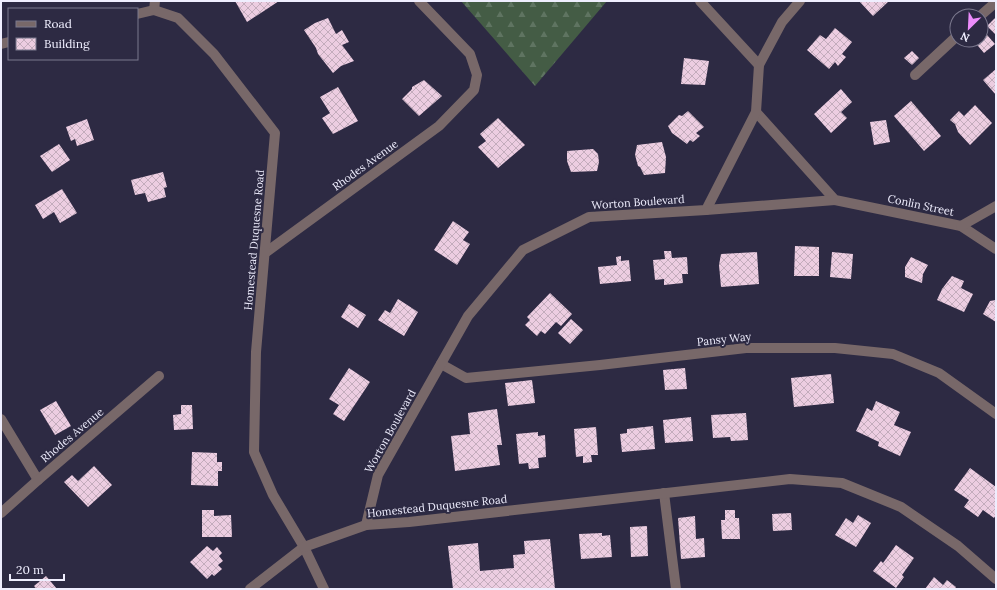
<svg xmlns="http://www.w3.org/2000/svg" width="997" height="590" viewBox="0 0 997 590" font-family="Lora,serif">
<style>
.forest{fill:url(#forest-firs)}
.building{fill:url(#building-cross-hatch)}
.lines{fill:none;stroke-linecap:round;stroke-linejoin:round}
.service{stroke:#786869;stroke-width:10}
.minor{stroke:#786869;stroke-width:10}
.tertiary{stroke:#786869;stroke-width:10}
.labels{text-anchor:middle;stroke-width:4;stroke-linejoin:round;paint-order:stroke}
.street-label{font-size:11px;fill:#efeefe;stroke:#2d2a43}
</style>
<defs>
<pattern id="forest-firs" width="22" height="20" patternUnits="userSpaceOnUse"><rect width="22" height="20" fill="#445c45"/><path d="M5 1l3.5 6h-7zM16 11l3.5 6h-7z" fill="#5f7461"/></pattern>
<pattern id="building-cross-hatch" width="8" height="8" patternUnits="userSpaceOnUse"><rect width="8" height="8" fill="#eccde1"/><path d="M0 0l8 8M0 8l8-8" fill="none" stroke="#c3acbc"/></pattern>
</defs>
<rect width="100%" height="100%" fill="#2d2a43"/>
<polygon class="forest" points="461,1 607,1 535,86"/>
<g class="building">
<polygon points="235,1 279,1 247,22"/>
<polygon points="859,1 889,1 873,16"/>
<polygon points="996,17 996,35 987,26"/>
<polygon points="328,18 336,34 342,30 349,42 342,45 354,61 341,66 333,73 318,54 316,48 304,30 315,23"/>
<polygon points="835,28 852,42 842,54 846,57 838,66 835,62 829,69 807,50 820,35 826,39"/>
<polygon points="981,28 995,44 984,53 973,40 981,40"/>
<polygon points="912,51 919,58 912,65 904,58"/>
<polygon points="684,58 709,61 705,85 681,84"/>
<polygon points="996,69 996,95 983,80"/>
<polygon points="424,80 442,96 419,116 402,99 412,89 412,87"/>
<polygon points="338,87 358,121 333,134 322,118 330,113 320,97"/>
<polygon points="841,89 852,102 841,112 847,118 831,133 814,114"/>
<polygon points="911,101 941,136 924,151 894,116"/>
<polygon points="975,105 992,123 970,145 958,132 955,124 950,120 959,111 964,116"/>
<polygon points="688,111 704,127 696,133 700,136 693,142 690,140 687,144 672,133 668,126 679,115 682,116"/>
<polygon points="498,118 525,145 498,168 478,147 486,141 480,134"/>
<polygon points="87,119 94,140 77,146 75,139 71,141 66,127"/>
<polygon points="886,120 890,142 874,145 870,122"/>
<polygon points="662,142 666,157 665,173 644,175 640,167 638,166 635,155 637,145"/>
<polygon points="59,144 70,160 52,172 40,156"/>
<polygon points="593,149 598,154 599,162 597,171 571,172 567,161 567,151"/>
<polygon points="163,172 167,187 164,188 166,197 148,202 145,193 135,195 131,180"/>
<polygon points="62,189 77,213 60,223 54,212 43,219 35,205"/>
<polygon points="453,221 469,232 463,240 470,244 457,265 434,250"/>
<polygon points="795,246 819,247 819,276 794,276"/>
<polygon points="664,251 671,251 672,258 687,257 688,274 682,274 683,283 664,285 664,279 655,280 653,260 665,259"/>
<polygon points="757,252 759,284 721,287 719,265 721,254"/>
<polygon points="832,252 853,254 851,279 830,277"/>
<polygon points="621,256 621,261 629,260 631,281 600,284 598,267 617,265 616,257"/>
<polygon points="911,257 928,265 923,274 922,283 905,277 905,267"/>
<polygon points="952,276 964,281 961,288 973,294 964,312 937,300 942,289"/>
<polygon points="550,293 572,314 561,326 556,322 545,334 541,331 537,336 525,325 530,320 527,317"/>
<polygon points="398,299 418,312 404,336 378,320 385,310 390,313"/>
<polygon points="996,300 996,322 983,314 990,301"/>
<polygon points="349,304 366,315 358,328 341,317"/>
<polygon points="571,319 583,330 570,344 558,333"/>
<polygon points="349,368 370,382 344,421 333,414 339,405 329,399"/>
<polygon points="685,368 687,389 665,390 663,370"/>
<polygon points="831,374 834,403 794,407 791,378"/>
<polygon points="532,380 535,403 508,406 505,383"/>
<polygon points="56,401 71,426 55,435 40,410"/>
<polygon points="876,401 900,412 894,425 911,432 900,456 878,446 879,442 856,431 867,408 872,411"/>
<polygon points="181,405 192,405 193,429 174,430 173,415 181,414"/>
<polygon points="497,409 502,445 497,445 500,465 455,471 451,436 470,434 468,413"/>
<polygon points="746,413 748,440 731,441 730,437 713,438 711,415"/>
<polygon points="691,417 693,441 665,443 663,420"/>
<polygon points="653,426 655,449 622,452 620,434 627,433 627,429"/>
<polygon points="596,427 598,455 591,455 592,462 583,463 583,456 576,457 574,429"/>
<polygon points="538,432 538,436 545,435 546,457 538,458 539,468 529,469 528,463 519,464 516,434"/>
<polygon points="192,452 217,453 217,462 222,462 222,471 218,471 218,486 191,485"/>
<polygon points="94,466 112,485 88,507 64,482 72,475 78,481"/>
<polygon points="970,468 996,487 996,515 994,518 983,510 978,517 964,507 969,500 954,490"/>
<polygon points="202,510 214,510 214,516 231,515 232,537 202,537"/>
<polygon points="725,510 735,510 735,518 739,518 740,539 722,539 721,520 725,520"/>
<polygon points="791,513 792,530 773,531 772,514"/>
<polygon points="858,515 871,523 856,547 835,535 846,518 853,523"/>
<polygon points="695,516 696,539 704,538 705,557 681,559 678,518"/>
<polygon points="647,526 648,556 631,557 630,527"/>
<polygon points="602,533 602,536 610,535 612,557 581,559 579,534"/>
<polygon points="550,539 555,589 453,589 448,546 478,543 480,571 514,568 513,555 525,554 524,541"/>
<polygon points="896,545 914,558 902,575 904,577 896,588 873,571 881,561 883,563"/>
<polygon points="207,546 213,551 217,547 222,553 219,556 223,561 218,565 222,569 214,576 212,574 207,579 190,562"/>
<polygon points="46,576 57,589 36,589 34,586"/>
<polygon points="934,577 943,585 947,580 956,587 955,589 925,589"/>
</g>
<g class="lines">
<g class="service">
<polyline points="980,16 996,2"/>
<polyline points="915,75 957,36"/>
<polyline points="441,364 466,378 600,365 746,348 835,348 893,354 939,373 996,414"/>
<polyline points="664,493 676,589"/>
</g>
<g class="minor">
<polyline points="700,1 759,65"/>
<polyline points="154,10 155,1"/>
<polyline points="756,112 835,200 961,226 996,249"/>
<polyline points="706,210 835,200"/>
<polyline points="961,226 996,206"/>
<polyline points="265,253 439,126 474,90 477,75 470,54 419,1"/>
<polyline points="1,419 38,480"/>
<polyline points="1,513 38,480 159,376"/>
<polyline points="250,589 304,547"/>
</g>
<g class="tertiary">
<polyline points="137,14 154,10 178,18 214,54 275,133 256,352 254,452 273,495 304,547 324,589"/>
<polyline points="1,44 9,42"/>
<polyline points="366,525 378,475 468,316 523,250 589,217 706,210 756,112 759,65 782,22 800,1"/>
<polyline points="304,547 366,525 409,522 790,479 842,483 901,507 958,546 996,579"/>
</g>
</g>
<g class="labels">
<g class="street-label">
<text transform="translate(365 165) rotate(-36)" y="4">Rhodes Avenue</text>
<text transform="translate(638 202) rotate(-4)" y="4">Worton Boulevard</text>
<text transform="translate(921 205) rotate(12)" y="4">Conlin Street</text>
<text transform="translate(254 240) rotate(-85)" y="4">Homestead Duquesne Road</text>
<text transform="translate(724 339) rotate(-6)" y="4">Pansy Way</text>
<text transform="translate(390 431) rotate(-61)" y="4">Worton Boulevard</text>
<text transform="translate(72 435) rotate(-40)" y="4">Rhodes Avenue</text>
<text transform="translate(437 506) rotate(-6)" y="4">Homestead Duquesne Road</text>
</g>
</g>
<rect width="997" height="590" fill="none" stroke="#efeefe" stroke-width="4"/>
<rect x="8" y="8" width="130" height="52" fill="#2d2a43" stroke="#7b788e"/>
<rect x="16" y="21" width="20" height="6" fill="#786869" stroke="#7b788e"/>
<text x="44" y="28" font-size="12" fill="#efeefe">Road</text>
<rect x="16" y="38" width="20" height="12" fill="url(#building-cross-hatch)" stroke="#7b788e"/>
<text x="44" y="48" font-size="12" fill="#efeefe">Building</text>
<g transform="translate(969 28) rotate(204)"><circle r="19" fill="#2d2a43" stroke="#7b788e"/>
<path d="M0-3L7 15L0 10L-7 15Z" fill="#ec8cfa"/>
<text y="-6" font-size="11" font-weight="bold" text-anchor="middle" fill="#efeefe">N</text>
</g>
<path d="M10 574v6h54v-6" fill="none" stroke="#efeefe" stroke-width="2"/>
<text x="16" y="574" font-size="12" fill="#efeefe" stroke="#2d2a43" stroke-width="3" paint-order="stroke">20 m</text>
</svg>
